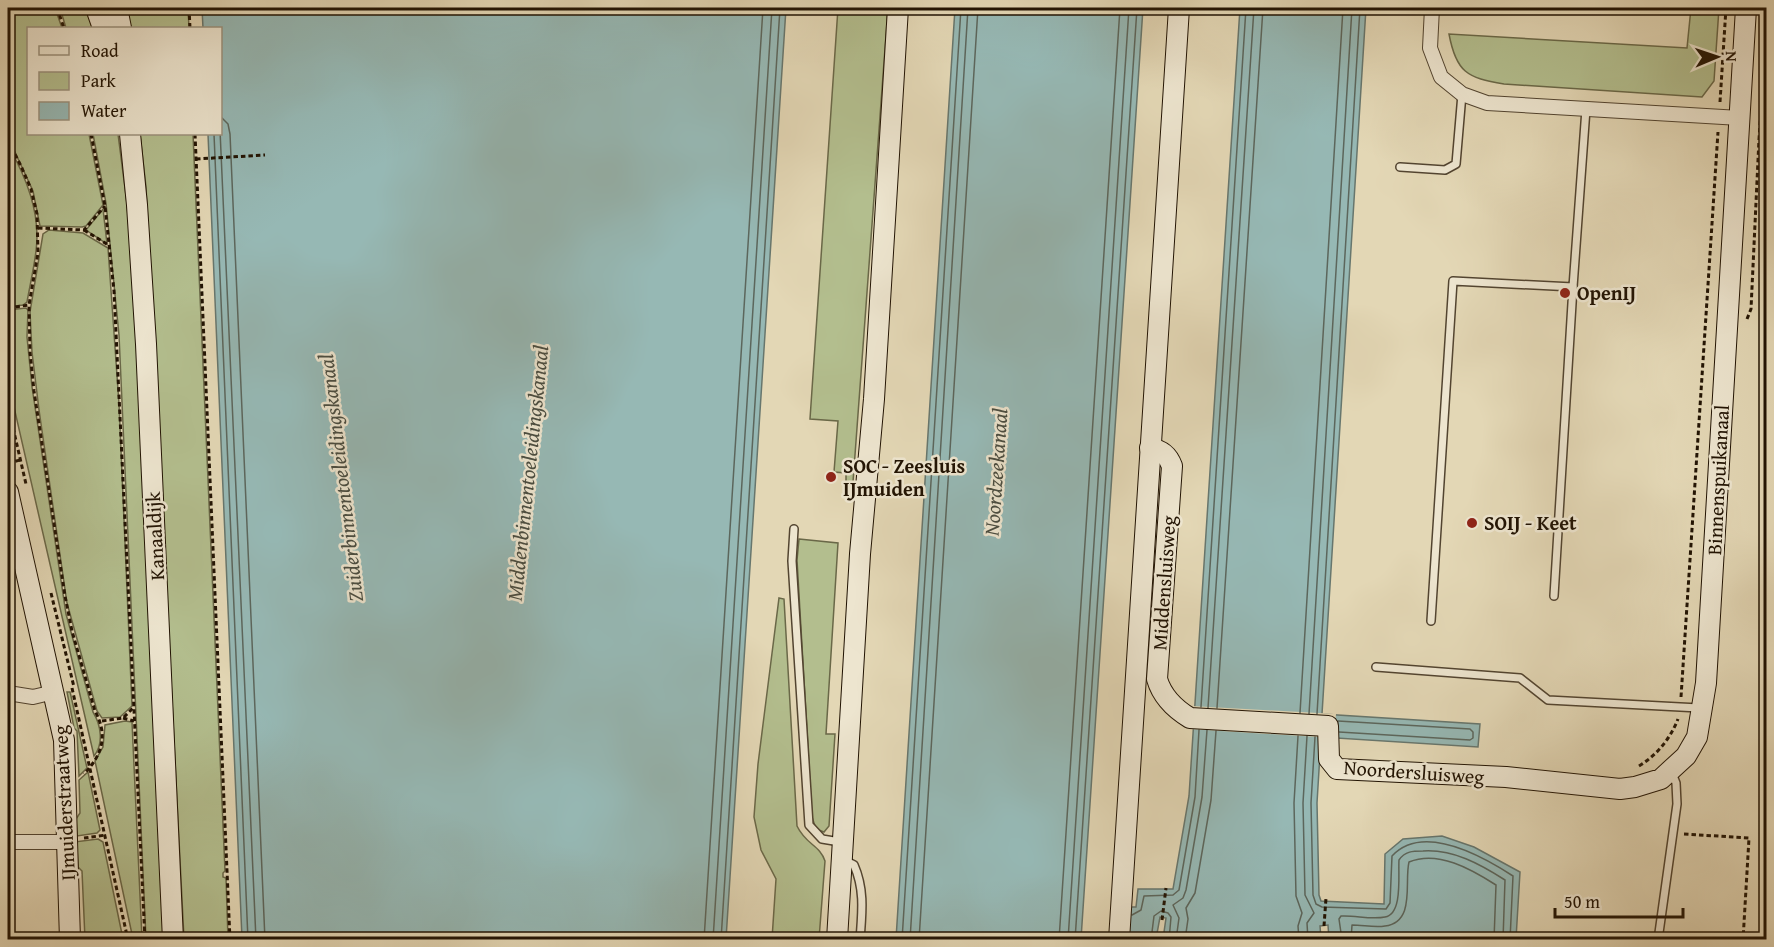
<svg xmlns="http://www.w3.org/2000/svg" width="1774" height="947" viewBox="0 0 1774 947" font-family="'Gentium Book Plus',serif">
<style>
.green{fill:#b3be8e;stroke:#6a6848;stroke-width:1.5}
.water{fill:#96b8b4;stroke:#67766d;stroke-width:1.5}
.pier{fill:#e3d7b5}
.lines{fill:none;stroke-linecap:round;stroke-linejoin:round}
.shore{stroke:#5c665c;stroke-width:1.5}
.lane-casing{stroke:#524430;stroke-width:10}
.street-casing{stroke:#524430;stroke-width:16}
.secondary-casing{stroke:#211303;stroke-width:22}
.path{stroke:#211303;stroke-width:3;stroke-dasharray:4.5 3;stroke-linecap:butt}
.lane{stroke:#ede5cf;stroke-width:7}
.street{stroke:#ede5cf;stroke-width:14}
.secondary{stroke:#ede5cf;stroke-width:20}
.poi-dot{fill:#8f2418;stroke:#ede5cf;stroke-width:2}
.labels{text-anchor:middle;stroke-width:5;stroke-linejoin:round;paint-order:stroke}
.poi-label{font-size:20px;font-weight:bold;fill:#211303;stroke:#ede5cf;text-anchor:start}
.street-label{font-size:20px;fill:#211303;stroke:#ede5cf}
.water-label{font-size:21px;font-style:italic;fill:#4a4d41;stroke:#ede5cf}
</style>
<rect width="100%" height="100%" fill="#e3d7b5"/>
<filter id="stains"><feTurbulence type="fractalNoise" baseFrequency=".00333" numOctaves="4"/><feColorMatrix values="0 0 0 0 .2 0 0 0 0 .09 0 0 0 0 .02 0 0 0 .5 -.17"/></filter>
<radialGradient id="worn" r=".72"><stop offset=".6" stop-color="#630" stop-opacity="0"/><stop offset="1" stop-color="#630" stop-opacity=".3"/></radialGradient>
<g class="green">
<polygon points="8,8 55,8 62,28 28,28 28,134 89,134 103,205 86,226 82,227 40,226 33,191 8,137 11,95 8,62"/>
<polygon points="60,8 90,8 97,28 66,28"/>
<polygon points="125,8 188,8 189,28 127,28"/>
<polygon points="838,8 888,8 853,482 846,482 846,473 834,472 838,421 810,419"/>
<path d="M1691,8H1719L1714,81L1702,97L1504,84C1467,78 1456,72 1449,34L1687,48Z"/>
<polygon points="93,134 118,134 127,204 134,287 164,939 146,939 119,335 106,203"/>
<polygon points="140,134 193,134 225,871 223,873 223,877 226,878 228,939 184,939 146,187"/>
<path d="M8,145C26,177 41,213 36,251C34,268 30,285 27,302L23,305L8,307Z"/>
<polygon points="103,209 107,244 86,230"/>
<polygon points="49,230 83,233 108,248 119,404 132,706 120,717 102,718 97,711 67,603 39,410 32,352 30,312 43,234"/>
<path d="M26,308L28,310L27,337L32,387L66,614L93,712C101,725 104,744 94,756L8,381V310Z"/>
<polygon points="799,539 838,543 826,734 835,734 829,826 824,832 816,829 812,817 797,560"/>
<path d="M779,598L784,599L797,826C806,845 820,845 825,861L819,939H772L776,879L761,850L754,817L758,764Z"/>
<polygon points="67,692 70,692 71,696 87,768 79,776 77,731 74,728"/>
<polygon points="125,721 132,722 142,939 133,939 95,761 103,747 105,725"/>
<polygon points="88,772 100,830 97,833 77,836 76,819 80,813 79,780"/>
<polygon points="98,839 103,842 123,939 85,939 82,871 78,867 77,848 74,842"/>
</g>
<g class="water">
<polygon points="202,8 786,8 726,939 242,939 208,134 220,134 220,28 203,28"/>
<polygon points="955,8 1143,8 1081,939 896,939"/>
<polygon points="1240,8 1366,8 1322,714 1480,724 1478,747 1321,737 1317,803 1319,895 1321,901 1384,904 1385,854 1403,839 1442,836 1474,847 1520,872 1516,939 1329,939 1328,925 1320,926 1321,939 1163,939 1166,918 1160,917 1156,939 1124,940 1126,907 1136,907 1138,889 1173,889 1189,796"/>
</g>
<polygon class="pier" points="1192,706 1336,714 1334,738 1190,729"/>
<g class="lines">
<g class="shore">
<polyline points="220,116 228,124 230,134 265,940"/>
<polyline points="220,130 256,940"/>
<polyline points="214,134 248,940"/>
<polyline points="1201,707 1246,8"/>
<polyline points="1208,708 1254,8"/>
<polyline points="1217,708 1263,8"/>
<polyline points="1300,713 1343,8"/>
<polyline points="1309,714 1352,8"/>
<polyline points="1317,714 1360,8"/>
<polyline points="1338,721 1470,729 1473,732 1473,738 1470,740 1339,732"/>
<polyline points="1298,736 1294,803 1296,896 1302,913 1298,926 1299,940"/>
<polyline points="1307,736 1303,803 1305,895 1314,913 1307,923 1308,940"/>
<path d="M1315,737L1311,803L1313,895L1316,904L1322,907L1386,909L1390,903L1392,856C1423,823 1482,856 1513,876L1510,940"/>
<polyline points="1132,915 1141,910 1144,896 1173,895 1179,890 1195,797 1199,730"/>
<polyline points="704,940 763,8"/>
<polyline points="713,940 772,8"/>
<polyline points="721,940 780,8"/>
<polyline points="902,940 961,8"/>
<polyline points="910,940 968,8"/>
<polyline points="919,940 978,8"/>
<polyline points="1059,940 1120,8"/>
<polyline points="1068,940 1129,8"/>
<polyline points="1075,940 1137,8"/>
<polyline points="1151,940 1154,916 1161,911 1168,913 1171,917 1169,940"/>
<polyline points="1176,940 1179,918 1173,905 1183,898 1186,890 1202,797 1207,730"/>
<polyline points="1185,940 1188,919 1186,908 1195,893 1211,800 1216,731"/>
<path d="M1342,940L1339,919L1341,916C1355,915 1371,920 1385,917C1403,914 1398,875 1399,860C1405,851 1413,851 1423,851C1453,849 1480,864 1505,880L1503,940"/>
<path d="M1351,940L1352,925C1363,925 1375,928 1385,926C1416,922 1404,882 1409,862C1438,850 1471,869 1496,885L1494,940"/>
</g>
<defs>
<g id="lane">
<polyline points="1400,167 1445,170 1456,164 1462,94"/>
<polyline points="794,529 792,561 809,825 822,839 840,842"/>
<polyline points="1554,596 1573,287"/>
<polyline points="1431,621 1453,281 1573,287 1586,109"/>
<polyline points="1376,667 1520,678 1548,700 1699,708"/>
<path d="M844,860L854,865C865,890 862,913 860,940"/>
<polyline points="1658,940 1677,804 1676,783 1672,773"/>
</g>
<g id="street">
<polyline points="1432,8 1430,48 1441,77 1462,94 1487,103 1740,118"/>
<polyline points="8,693 33,697 54,692"/>
<polyline points="8,842 67,842"/>
</g>
<g id="secondary">
<polyline points="96,8 103,28"/>
<polyline points="117,8 121,28"/>
<polyline points="130,134 137,205 146,344 173,940"/>
<path d="M1150,448C1162,450 1168,455 1172,466L1157,679C1162,696 1175,709 1190,718L1328,726L1329,759L1337,769L1506,777L1620,789L1635,787L1661,779L1686,756L1697,737L1706,683L1746,8"/>
<polyline points="8,492 64,740 70,940"/>
<polyline points="837,940 860,554 874,399 898,8"/>
<polyline points="1119,940 1179,8"/>
</g>
</defs>
<use href="#lane" class="lane-casing"/>
<use href="#street" class="street-casing"/>
<use href="#secondary" class="secondary-casing"/>
<g class="path">
<polyline points="57,8 64,28"/>
<polyline points="189,8 190,28"/>
<polyline points="1720,102 1726,8"/>
<polyline points="91,134 105,206 114,291 145,940"/>
<polyline points="195,134 230,940"/>
<path d="M8,141L21,166L31,189L37,214L38,253L29,305L30,352L34,391L65,596L72,631L95,711C108,735 103,754 84,774"/>
<polyline points="196,159 265,155"/>
<polyline points="38,228 84,230 105,206"/>
<polyline points="84,230 110,246"/>
<polyline points="8,308 29,305"/>
<polyline points="1747,319 1751,309 1759,139 1766,40"/>
<polyline points="8,406 26,484"/>
<polyline points="8,463 20,460"/>
<polyline points="51,593 74,687"/>
<polyline points="72,688 128,940"/>
<polyline points="1681,697 1718,132"/>
<polyline points="123,718 134,721"/>
<polyline points="102,721 123,718 134,707"/>
<path d="M1639,766C1657,755 1670,739 1678,719"/>
<polyline points="1684,834 1749,838 1743,940"/>
<polyline points="84,838 106,835"/>
<polyline points="1162,920 1166,888"/>
<polyline points="1324,926 1326,898"/>
</g>
<use href="#lane" class="lane"/>
<use href="#street" class="street"/>
<use href="#secondary" class="secondary"/>
</g>
<g class="poi-dot">
<circle cx="1565" cy="293" r="6"/>
<circle cx="831" cy="477" r="6"/>
<circle cx="1472" cy="523" r="6"/>
</g>
<g class="labels">
<g class="poi-label">
<text x="1577" y="300">OpenIJ</text>
<text x="843" y="473">SOC - Zeesluis<tspan x="843" dy="23">IJmuiden</tspan></text>
<text x="1484" y="530">SOIJ - Keet</text>
</g>
<g class="street-label">
<text transform="translate(1718 480) rotate(-87)" y="7">Binnenspuikanaal</text>
<text transform="translate(155 536) rotate(-93)" y="7">Kanaaldijk</text>
<text transform="translate(1164 583) rotate(-86)" y="7">Middensluisweg</text>
<text transform="translate(1414 772) rotate(4)" y="7">Noordersluisweg</text>
<text transform="translate(64 803) rotate(-93)" y="7">IJmuiderstraatweg</text>
</g>
<g class="water-label">
<text transform="translate(996 472) rotate(-86)" y="7">Noordzeekanaal</text>
<text transform="translate(528 473) rotate(-84)" y="7">Middenbinnentoeleidingskanaal</text>
<text transform="translate(341 478) rotate(-97)" y="7">Zuiderbinnentoeleidingskanaal</text>
</g>
</g>
<rect width="1774" height="947" fill="none" stroke="#e3d7b5" stroke-width="30"/>
<rect x="9" y="9" width="1756" height="929" fill="none" stroke="#211303" stroke-width="3"/>
<rect x="15" y="15" width="1744" height="917" fill="none" stroke="#211303" stroke-width="1.5"/>
<rect x="27" y="27" width="195" height="108" fill="#ede5cf" stroke="#9b917d" stroke-width="1.5"/>
<rect x="39" y="46" width="30" height="9" fill="#ede5cf" stroke="#9b917d" stroke-width="1.5"/>
<text x="81" y="57" font-size="18" fill="#211303">Road</text>
<rect x="39" y="72" width="30" height="18" fill="#b3be8e" stroke="#9b917d" stroke-width="1.5"/>
<text x="81" y="87" font-size="18" fill="#211303">Park</text>
<rect x="39" y="102" width="30" height="18" fill="#96b8b4" stroke="#9b917d" stroke-width="1.5"/>
<text x="81" y="117" font-size="18" fill="#211303">Water</text>
<g transform="translate(1717 57) rotate(88)" stroke="#ede5cf" stroke-width="4.5" paint-order="stroke">
<path d="M0-4.5L10 22L0 15L-10 22Z" fill="#211303"/>
<text y="-9" font-size="16" font-weight="bold" text-anchor="middle" fill="#211303">N</text>
</g>
<path d="M1555 908v9h128v-9" fill="none" stroke="#211303" stroke-width="3"/>
<text x="1564" y="908" font-size="18" fill="#211303" stroke="#ede5cf" stroke-width="4.5" paint-order="stroke">50 m</text>
<rect width="100%" height="100%" filter="url(#stains)"/>
<rect width="100%" height="100%" fill="url(#worn)"/>
</svg>
